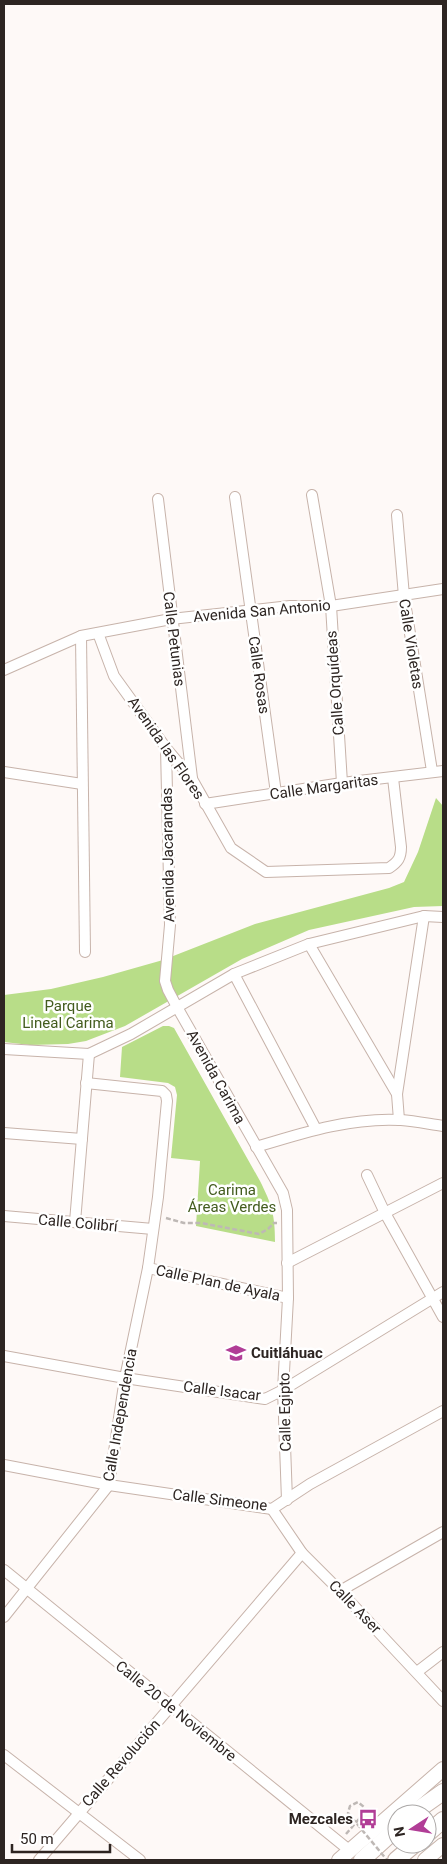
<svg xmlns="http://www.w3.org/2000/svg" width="447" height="1864" viewBox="0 0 447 1864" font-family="Roboto,sans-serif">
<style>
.green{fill:#b8dd88}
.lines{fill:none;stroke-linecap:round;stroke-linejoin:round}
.minor-casing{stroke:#c7b3aa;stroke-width:12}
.secondary-casing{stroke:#c7b3aa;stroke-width:16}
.trunk-casing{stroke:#c7b3aa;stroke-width:18}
.path{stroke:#beb8b5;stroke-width:2.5;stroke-dasharray:5 2.5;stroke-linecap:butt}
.minor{stroke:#fff;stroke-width:10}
.secondary{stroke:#fff;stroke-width:14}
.trunk{stroke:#fff;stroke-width:16}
.path-bridge{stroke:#beb8b5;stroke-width:2.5;stroke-dasharray:5 2.5;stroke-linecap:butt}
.labels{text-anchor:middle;stroke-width:5;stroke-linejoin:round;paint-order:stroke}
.street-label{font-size:15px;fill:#2d2522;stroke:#fff}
.park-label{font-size:15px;fill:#435c1e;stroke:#fff}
.poi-label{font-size:15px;font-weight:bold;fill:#2d2522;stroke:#fff;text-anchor:start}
</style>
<rect width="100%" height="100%" fill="#fef9f7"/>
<g class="green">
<polygon points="436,798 443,806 443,906 414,907 309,930 242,959 125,1026 86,1041 68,1044 30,1045 4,1042 4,995 51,989 103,977 163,960 255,924 389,888 404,882 418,852"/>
<path d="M163,1026H169L174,1028L260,1181C272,1205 275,1215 275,1242L196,1226L200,1161L171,1158L177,1095L175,1087L168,1083L120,1077L122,1047Z"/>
</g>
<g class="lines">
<defs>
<g id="minor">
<polyline points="312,495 331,606 342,783"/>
<polyline points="235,497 276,793"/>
<polyline points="158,499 192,778"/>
<polyline points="397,515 404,596 432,771"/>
<path d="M98,633L114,676L166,748L192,779L231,848L266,872L389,868C398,862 401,858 401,847L393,778"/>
<polyline points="81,636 85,952"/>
<polyline points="4,670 81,636 171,619 290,606 331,606 443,589"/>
<polyline points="166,748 170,925 165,981 168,990 177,1007 283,1193 287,1210 288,1298 283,1390 287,1500"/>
<polyline points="4,772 82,784"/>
<polyline points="205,804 342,783 443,771"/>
<polyline points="309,944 397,1094 399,1120"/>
<polyline points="234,974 316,1129"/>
<polyline points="4,1049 89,1054 131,1034 234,974 309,944 424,916 443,917"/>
<polyline points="397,1094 424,916"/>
<polyline points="4,1133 82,1139"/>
<path d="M256,1147C302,1133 351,1117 401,1120C415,1121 429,1124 443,1126"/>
<polyline points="367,1175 385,1213 443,1317"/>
<polyline points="4,1216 153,1229"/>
<polyline points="75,1222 89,1054"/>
<polyline points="287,1263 443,1183"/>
<polyline points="148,1268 288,1298"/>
<polyline points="4,1356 125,1378 265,1399 283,1390 443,1292"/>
<polyline points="4,1465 109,1485 272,1509 310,1484 443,1411"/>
<polyline points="272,1509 302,1553 340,1591 443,1701"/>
<polyline points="4,1570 349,1850"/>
<polyline points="340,1591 443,1532"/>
<polyline points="4,1617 109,1485 125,1378 148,1268 158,1197 167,1101 166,1095 162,1091 86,1083"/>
<polyline points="417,1672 443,1652"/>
<polyline points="4,1755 140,1860"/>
<polyline points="39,1860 302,1553"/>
</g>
<g id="secondary">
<polyline points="339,1860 443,1769"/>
<polyline points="425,1860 443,1845"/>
</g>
<g id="trunk">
<polyline points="412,1814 443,1792"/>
<polyline points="427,1834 443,1820"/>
<polyline points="362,1860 397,1828"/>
<polyline points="396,1860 415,1844"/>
</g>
</defs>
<use href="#minor" class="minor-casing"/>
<use href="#secondary" class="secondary-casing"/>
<use href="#trunk" class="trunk-casing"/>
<g class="path">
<polyline points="166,1218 184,1223 201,1223 259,1234 268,1229 274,1223 277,1223"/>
<polyline points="346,1834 359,1819"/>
</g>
<use href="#minor" class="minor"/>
<use href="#secondary" class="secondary"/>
<use href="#trunk" class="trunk"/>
<polyline class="path-bridge" points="359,1819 364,1815 364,1807 358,1802 350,1806 348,1813 387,1860"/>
</g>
<defs>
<symbol id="school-bare" viewBox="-9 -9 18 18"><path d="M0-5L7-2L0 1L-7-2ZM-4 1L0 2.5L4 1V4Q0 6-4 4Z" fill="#b13d96" stroke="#fff" stroke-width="2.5" paint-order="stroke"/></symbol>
<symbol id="bus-bare" viewBox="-9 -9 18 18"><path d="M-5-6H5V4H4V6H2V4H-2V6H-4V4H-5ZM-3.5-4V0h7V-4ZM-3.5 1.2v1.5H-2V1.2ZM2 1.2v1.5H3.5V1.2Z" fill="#b13d96" stroke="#fff" stroke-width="2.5" paint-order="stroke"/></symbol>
</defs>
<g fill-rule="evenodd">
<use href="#school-bare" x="222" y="1339" width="28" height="28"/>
<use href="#bus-bare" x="354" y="1805" width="28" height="28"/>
</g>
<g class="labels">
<g class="street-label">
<text transform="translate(262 611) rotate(-5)" y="5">Avenida San Antonio</text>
<text transform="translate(174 639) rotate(83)" y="5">Calle Petunias</text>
<text transform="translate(411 644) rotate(81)" y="5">Calle Violetas</text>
<text transform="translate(259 675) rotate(82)" y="5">Calle Rosas</text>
<text transform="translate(335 683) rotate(-94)" y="5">Calle Orquídeas</text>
<text transform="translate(166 748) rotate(55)" y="5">Avenida las Flores</text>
<text transform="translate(324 787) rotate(-8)" y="5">Calle Margaritas</text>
<text transform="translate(168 855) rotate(-91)" y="5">Avenida Jacarandas</text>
<text transform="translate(216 1077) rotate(61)" y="5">Avenida Carima</text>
<text transform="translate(78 1223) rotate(5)" y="5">Calle Colibrí</text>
<text transform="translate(218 1283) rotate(12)" y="5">Calle Plan de Ayala</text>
<text transform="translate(222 1391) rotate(7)" y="5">Calle Isacar</text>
<text transform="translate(285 1412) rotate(-91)" y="5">Calle Egipto</text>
<text transform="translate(120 1415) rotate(-80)" y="5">Calle Independencia</text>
<text transform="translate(220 1500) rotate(7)" y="5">Calle Simeone</text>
<text transform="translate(355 1607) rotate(46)" y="5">Calle Aser</text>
<text transform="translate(176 1711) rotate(39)" y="5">Calle 20 de Noviembre</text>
<text transform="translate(121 1763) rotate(-49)" y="5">Calle Revolución</text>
</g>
<g class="park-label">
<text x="68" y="1011">Parque<tspan x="68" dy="17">Lineal Carima</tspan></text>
<text x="232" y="1195">Carima<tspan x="232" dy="17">Áreas Verdes</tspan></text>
</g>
<g class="poi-label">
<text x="251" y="1358">Cuitláhuac</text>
<text x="353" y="1824" text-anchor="end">Mezcales</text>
</g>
</g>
<rect width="447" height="1864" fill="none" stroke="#2d2522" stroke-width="10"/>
<g transform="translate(412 1829) rotate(258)"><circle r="24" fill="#ffffff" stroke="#aba8a7"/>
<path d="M0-4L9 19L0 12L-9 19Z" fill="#b13d96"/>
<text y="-8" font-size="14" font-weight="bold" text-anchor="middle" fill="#2d2522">N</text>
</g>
<path d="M12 1844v8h98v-8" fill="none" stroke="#2d2522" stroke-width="2.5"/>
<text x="20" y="1844" font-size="15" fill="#2d2522" stroke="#ffffff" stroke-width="4" paint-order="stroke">50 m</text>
</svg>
